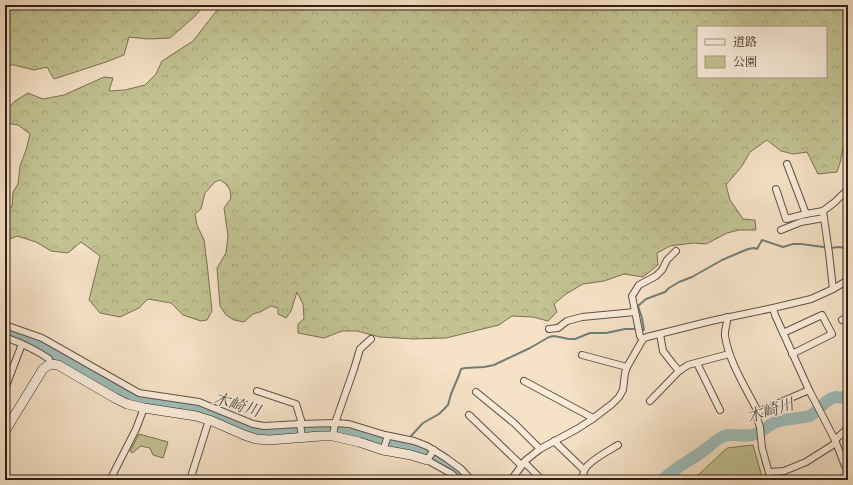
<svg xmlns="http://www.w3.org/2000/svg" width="853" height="485" viewBox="0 0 853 485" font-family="'IM FELL French Canon','Noto Serif JP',serif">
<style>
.green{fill:#c2c292;stroke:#7a7054}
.forest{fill:url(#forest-crowns);stroke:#7a7054;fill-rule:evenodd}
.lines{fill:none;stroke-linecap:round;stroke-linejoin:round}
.stream{stroke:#727e77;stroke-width:2}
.river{stroke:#9dbdb8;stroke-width:12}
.street-casing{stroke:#635042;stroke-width:8}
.secondary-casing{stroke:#321f16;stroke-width:10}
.street{stroke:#f9ecdb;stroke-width:6}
.secondary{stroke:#f9ecdb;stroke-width:9}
.labels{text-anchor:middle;stroke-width:3;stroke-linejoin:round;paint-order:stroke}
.water-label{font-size:16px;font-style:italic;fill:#524e47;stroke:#f9ecdb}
</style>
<defs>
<pattern id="forest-crowns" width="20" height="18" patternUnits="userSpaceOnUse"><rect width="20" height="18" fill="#c2c292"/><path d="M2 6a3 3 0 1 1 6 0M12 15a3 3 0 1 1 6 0" fill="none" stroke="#a7a67d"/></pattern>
</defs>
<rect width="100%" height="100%" fill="#f6e2c7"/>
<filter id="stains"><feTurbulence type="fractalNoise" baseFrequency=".005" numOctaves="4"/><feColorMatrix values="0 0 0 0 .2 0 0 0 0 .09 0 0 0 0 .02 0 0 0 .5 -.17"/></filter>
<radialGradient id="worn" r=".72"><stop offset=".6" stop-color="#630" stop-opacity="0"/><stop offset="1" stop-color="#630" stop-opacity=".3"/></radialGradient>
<g class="green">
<polygon points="139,434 168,442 163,458 153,455 150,448 141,446 132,453 130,451"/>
<polygon points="753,445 762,477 759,480 693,480 727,448"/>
</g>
<g class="forest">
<polygon points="5,5 205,5 195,16 170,38 148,39 129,37 124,55 106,62 54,79 47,67 34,70 14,65 5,65"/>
<path d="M221,5H848V122L840,163L837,172L818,174L807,152L793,154L781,151L767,140L750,152L742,166L726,185L730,200L743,219L755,220L756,230H739L727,233L706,244L693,243L670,246L657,253L658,265L643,277L624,274L604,281L583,284L566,294L554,304L557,312L548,321L533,317L512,316L499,325L446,338L413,339L380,337L357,331H342L324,338L298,333V324L304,319L303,304L297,292L291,311L286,318L278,314V308L271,306L260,312L253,314L244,322L234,320L226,315L220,306L217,268L226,253L228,236L224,208L231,198L230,190L226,184L220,180L215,182L205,193L201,209L195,214L197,225L204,240L207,263L212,311L207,320L201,321L183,315L171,303L148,299L139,308L120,317L100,313L89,300L100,256L81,242L68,253L51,251L36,242L17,236L5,241V209L12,207L13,192L18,184L20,166L26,150L30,134L18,125L6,123L5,119V111L15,101L28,93L43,99L64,95L104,77L113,78L109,91L125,90L145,85L156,74L162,61L193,41ZM698,27H826V77H698Z"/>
</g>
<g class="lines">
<polyline class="stream" points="407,445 411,436 423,423 439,414 448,405 451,394 459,375 461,369 465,368 484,367 494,365 530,348 549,337 554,336 569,339 575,339 590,333 606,333 625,329 635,329 644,330 642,318 638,306 646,299 665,292 669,288 679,282 692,277 722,260 748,249 754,248 757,249 762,240 783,247 793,244 801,244 831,248 838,247 846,248 848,247"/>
<g class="river">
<polyline points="5,330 21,336 58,355 116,388 136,397 167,403 175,402 210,411 245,426 257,429 269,430 327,427 343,429 384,440 407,445 421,449 443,461 457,472 465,480"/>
<path d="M662,480C675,468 687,462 702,452C709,447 716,439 724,436C733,433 743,437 752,435C763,433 767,425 776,422C787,418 798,419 809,416C820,412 823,399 836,397C840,397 844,398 848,398"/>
</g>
<defs>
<g id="street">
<polyline points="787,164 806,214"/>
<polyline points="776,189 786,219 806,214 823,211 829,253 833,289"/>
<polyline points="823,211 835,202 848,189"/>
<polyline points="781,230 801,222 824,218"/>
<path d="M727,317C728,324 724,329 725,336C729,362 746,388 758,412L757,418L760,427L762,448L771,480"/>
<polyline points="842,320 848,317"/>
<polyline points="5,325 42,338 139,393 199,402 253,424 264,426 300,424 335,423 349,424 385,435 414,441 427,446 446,458 461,469 471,480"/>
<polyline points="549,329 558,328 567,321 582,317 635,312"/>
<polyline points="783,333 822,315 832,334 792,354"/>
<polyline points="660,334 663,351 673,364 679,371"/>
<path d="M5,337C21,343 35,349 49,359L50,364"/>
<polyline points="643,339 640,336 632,296 639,285 656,276 662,270 667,260 676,251"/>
<polyline points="582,355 627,367"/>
<polyline points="697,363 720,410"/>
<polyline points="524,381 593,418"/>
<polyline points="6,386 22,344"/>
<polyline points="809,390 835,440 845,466 848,469"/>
<polyline points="257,391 296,404 301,420 300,424 302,437"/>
<polyline points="476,392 514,423 540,449"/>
<polyline points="650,401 679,371 688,365 729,354"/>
<polyline points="758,412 809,390 775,315 773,308"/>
<polyline points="469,415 521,465"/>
<polyline points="333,436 335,423 354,369 360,349 371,339"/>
<polyline points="835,440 848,428"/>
<polyline points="554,441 584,470"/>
<polyline points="383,450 388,436"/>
<polyline points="434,450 427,460 452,474 458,480"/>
<polyline points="524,462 542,480"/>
<polyline points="769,472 784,471 806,462 836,443"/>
<polyline points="110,480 136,429 144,408"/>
<polyline points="190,480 209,420"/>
<polyline points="511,480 526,460 540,449 577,429 591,420 612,404 619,397 623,390 625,373 627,367 643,339 647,337 711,321 773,308 811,299 833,289 848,280"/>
<path d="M579,480C586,474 582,474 585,469C589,461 610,450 618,445"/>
</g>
<polyline id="secondary" points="5,431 43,369 50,364 58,365 115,398 127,404 144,408 196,416 212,421 244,435 256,439 269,440 321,436 333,436 359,442 383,450 411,455 427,460"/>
</defs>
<use href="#street" class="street-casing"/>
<use href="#secondary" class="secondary-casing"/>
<use href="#street" class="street"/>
<use href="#secondary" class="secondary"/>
</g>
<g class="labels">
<g class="water-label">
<text transform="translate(237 404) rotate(17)" y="6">木崎川</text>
<text transform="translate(770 410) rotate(-17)" y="6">木崎川</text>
</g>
</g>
<rect width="853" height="485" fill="none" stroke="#f6e2c7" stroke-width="20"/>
<rect x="6" y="6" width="841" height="473" fill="none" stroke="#321f16" stroke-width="2"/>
<rect x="10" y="10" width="833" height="465" fill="none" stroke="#321f16"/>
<rect x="697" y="26" width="130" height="52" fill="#f9ecdb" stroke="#a99a8c"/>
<rect x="705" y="39" width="20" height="6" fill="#f9ecdb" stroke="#a99a8c"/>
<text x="733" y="46" font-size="12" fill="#321f16">道路</text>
<rect x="705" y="56" width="20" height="12" fill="#c2c292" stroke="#a99a8c"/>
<text x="733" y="66" font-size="12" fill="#321f16">公園</text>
<rect width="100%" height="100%" filter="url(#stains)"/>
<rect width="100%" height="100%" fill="url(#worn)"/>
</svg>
